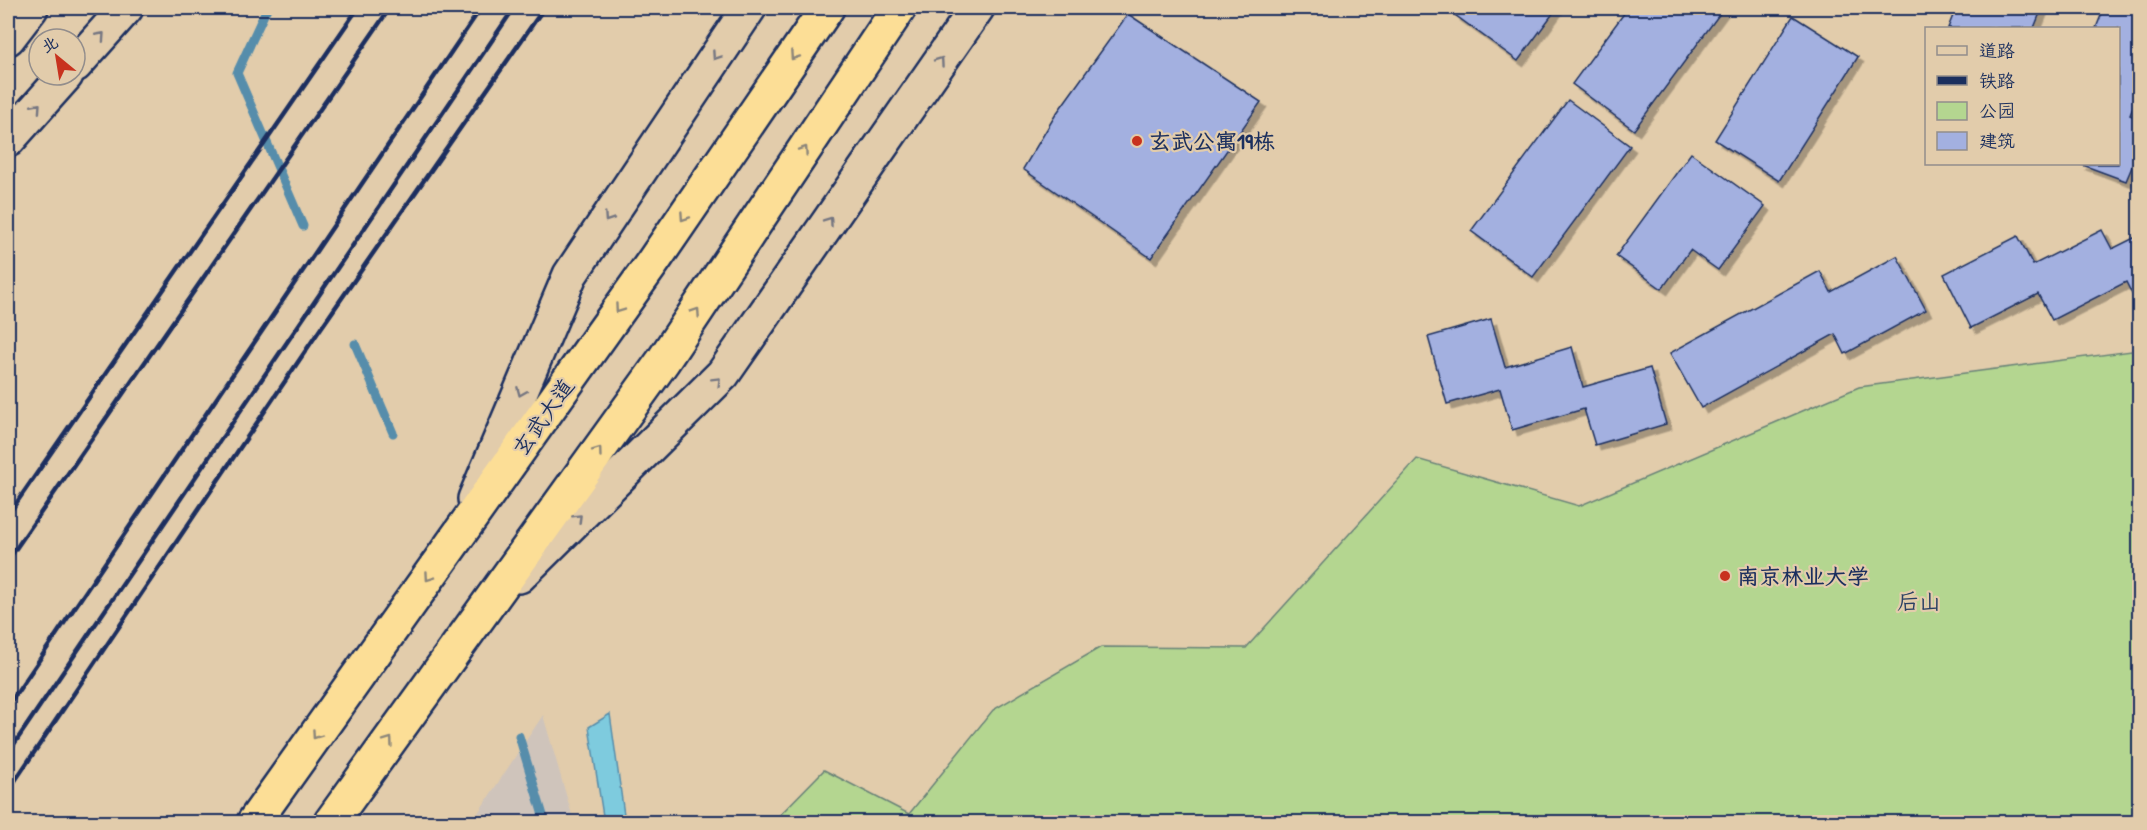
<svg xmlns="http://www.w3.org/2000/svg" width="2147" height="830" viewBox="0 0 2147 830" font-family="'Patrick Hand','LXGW WenKai TC',sans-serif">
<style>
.built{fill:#cfc4bb}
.green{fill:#b4d690;stroke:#688277;stroke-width:1.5}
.water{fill:#7ecbde;stroke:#568dab;stroke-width:1.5}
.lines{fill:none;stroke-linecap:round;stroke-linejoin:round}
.stream{stroke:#568dab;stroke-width:9}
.building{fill:#a3b0e0;stroke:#1b2f5e;stroke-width:1.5;filter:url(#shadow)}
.secondary-casing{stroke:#1b2f5e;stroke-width:38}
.highway-casing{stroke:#1b2f5e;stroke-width:38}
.secondary{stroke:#e2ccab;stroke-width:33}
.highway{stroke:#fcde96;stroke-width:33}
.rail{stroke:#1b2f5e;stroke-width:4.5}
.oneway{stroke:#757681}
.oneway2{stroke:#8c867a}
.poi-dot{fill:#c8321e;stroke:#e2ccab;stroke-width:2}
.labels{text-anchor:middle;stroke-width:4.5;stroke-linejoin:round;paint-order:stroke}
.poi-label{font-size:22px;font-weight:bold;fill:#1b2f5e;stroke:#e2ccab;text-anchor:start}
.street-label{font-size:22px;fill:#1b2f5e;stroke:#e2ccab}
.park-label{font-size:22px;fill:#2a4063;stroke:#e2ccab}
</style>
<defs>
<filter id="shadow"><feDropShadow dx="5.5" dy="5.5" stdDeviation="0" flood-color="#0004"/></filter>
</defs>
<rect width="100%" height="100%" fill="#e2ccab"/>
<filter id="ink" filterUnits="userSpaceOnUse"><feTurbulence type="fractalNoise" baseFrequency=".0167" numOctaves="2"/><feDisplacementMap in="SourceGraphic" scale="12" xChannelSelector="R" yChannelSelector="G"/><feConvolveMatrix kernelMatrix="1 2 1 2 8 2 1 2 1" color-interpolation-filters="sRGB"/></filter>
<g filter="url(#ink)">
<polygon class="built" points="543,715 574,822 472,822"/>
<polygon class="green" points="2139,350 2139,822 773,822 824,770 909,814 993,710 1101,647 1246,648 1417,459 1579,506 1859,387"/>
<polygon class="water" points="610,714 625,822 604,822 589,727"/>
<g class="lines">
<g class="stream">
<polyline points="267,8 237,73 303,226"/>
<polyline points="355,344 393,433"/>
<polyline points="519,736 545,822"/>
</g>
</g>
<g class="building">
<polygon points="1461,8 1557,8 1518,61 1455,15"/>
<polygon points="1628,8 1724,8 1634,130 1572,84"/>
<polygon points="1956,8 2042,8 2034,28 1948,28"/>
<polygon points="2104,8 2140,8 2140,90 2130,115 2140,119 2140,148 2126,181 2080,164 2118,164 2118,28 2096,28"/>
<polygon points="1128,14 1261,102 1151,258 1023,169 1056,114"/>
<polygon points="1793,16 1858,57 1779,181 1715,140"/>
<polygon points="1568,100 1630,146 1533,277 1471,231"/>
<polygon points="1691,153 1765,206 1718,270 1690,250 1662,289 1616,256"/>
<polygon points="2102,230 2112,249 2140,235 2140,310 2126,282 2052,320 2038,294 1971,328 1944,274 2018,236 2033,265"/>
<polygon points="1897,256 1926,310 1845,354 1835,334 1701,408 1670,353 1820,271 1831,292"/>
<polygon points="1491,319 1505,367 1572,347 1583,387 1650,368 1666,424 1595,445 1584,409 1512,430 1500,389 1447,404 1428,337"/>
</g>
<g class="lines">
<defs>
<g id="secondary">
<polyline points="8,38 31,8"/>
<polyline points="75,65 126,8"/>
<polyline points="8,140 66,75"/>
<polyline points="475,499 570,275 749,8"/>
<polyline points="519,576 723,374 977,8"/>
</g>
<g id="highway">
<polyline points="254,822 653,262 827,8"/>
<polyline points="331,822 663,361 899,8"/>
</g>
</defs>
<use href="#secondary" class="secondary-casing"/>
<use href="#highway" class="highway-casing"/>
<use href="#secondary" class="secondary"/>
<use href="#highway" class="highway"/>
<g class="rail">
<polyline points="8,515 358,8"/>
<polyline points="8,560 390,8"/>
<polyline points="8,706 481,8"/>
<polyline points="8,753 514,8"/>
<polyline points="8,791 321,328 544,8"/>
</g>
</g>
<defs><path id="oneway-chevron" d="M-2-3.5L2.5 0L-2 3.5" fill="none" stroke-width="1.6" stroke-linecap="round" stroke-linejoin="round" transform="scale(1.5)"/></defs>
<g class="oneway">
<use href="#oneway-chevron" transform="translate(101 36) rotate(-48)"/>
<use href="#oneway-chevron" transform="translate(716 56) rotate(124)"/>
<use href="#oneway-chevron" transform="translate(940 61) rotate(-55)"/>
<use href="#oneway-chevron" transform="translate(37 107) rotate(-48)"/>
<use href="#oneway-chevron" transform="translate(608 218) rotate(124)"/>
<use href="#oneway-chevron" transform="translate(829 221) rotate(-55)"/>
<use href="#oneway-chevron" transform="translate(717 381) rotate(-45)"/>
<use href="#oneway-chevron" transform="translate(521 392) rotate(113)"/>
<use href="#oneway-chevron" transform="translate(578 518) rotate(-45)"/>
</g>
<g class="oneway2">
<use href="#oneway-chevron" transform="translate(794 56) rotate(124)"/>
<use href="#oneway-chevron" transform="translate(804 150) rotate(-56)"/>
<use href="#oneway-chevron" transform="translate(684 217) rotate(124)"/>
<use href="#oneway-chevron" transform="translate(619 309) rotate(125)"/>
<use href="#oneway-chevron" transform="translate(696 312) rotate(-56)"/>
<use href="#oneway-chevron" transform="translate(598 451) rotate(-54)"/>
<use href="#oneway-chevron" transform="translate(429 577) rotate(125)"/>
<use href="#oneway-chevron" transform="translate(316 735) rotate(125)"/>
<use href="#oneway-chevron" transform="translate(389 741) rotate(-54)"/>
</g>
</g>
<g class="poi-dot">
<circle cx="1137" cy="141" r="6"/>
<circle cx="1725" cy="576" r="6"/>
</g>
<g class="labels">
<g class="poi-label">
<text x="1149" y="149">玄武公寓19栋</text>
<text x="1737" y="584">南京林业大学</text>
</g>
<g class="street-label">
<text transform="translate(543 417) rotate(-55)" y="8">玄武大道</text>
</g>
<g class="park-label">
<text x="1919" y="609">后山</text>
</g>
</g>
<rect width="2147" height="830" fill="none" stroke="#e2ccab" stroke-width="30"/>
<rect x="15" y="15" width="2117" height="800" fill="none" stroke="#1b2f5e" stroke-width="2" filter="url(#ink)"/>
<rect x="1925" y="27" width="195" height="138" fill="#e2ccab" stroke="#928d8c" stroke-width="1.5"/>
<rect x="1937" y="46" width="30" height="9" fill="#e2ccab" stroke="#928d8c" stroke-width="1.5"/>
<text x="1979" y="57" font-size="18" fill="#1b2f5e">道路</text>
<rect x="1937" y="76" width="30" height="9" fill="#1b2f5e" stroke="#928d8c" stroke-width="1.5"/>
<text x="1979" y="87" font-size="18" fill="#1b2f5e">铁路</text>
<rect x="1937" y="102" width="30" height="18" fill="#b4d690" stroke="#928d8c" stroke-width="1.5"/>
<text x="1979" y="117" font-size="18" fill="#1b2f5e">公园</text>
<rect x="1937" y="132" width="30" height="18" fill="#a3b0e0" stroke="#928d8c" stroke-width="1.5"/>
<text x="1979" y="147" font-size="18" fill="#1b2f5e">建筑</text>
<g transform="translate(57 57) rotate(330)"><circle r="28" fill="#e2ccab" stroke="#928d8c" stroke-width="1.5"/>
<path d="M0-4.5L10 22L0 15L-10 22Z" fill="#c8321e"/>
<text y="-9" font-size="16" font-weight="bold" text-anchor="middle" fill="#1b2f5e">北</text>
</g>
</svg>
